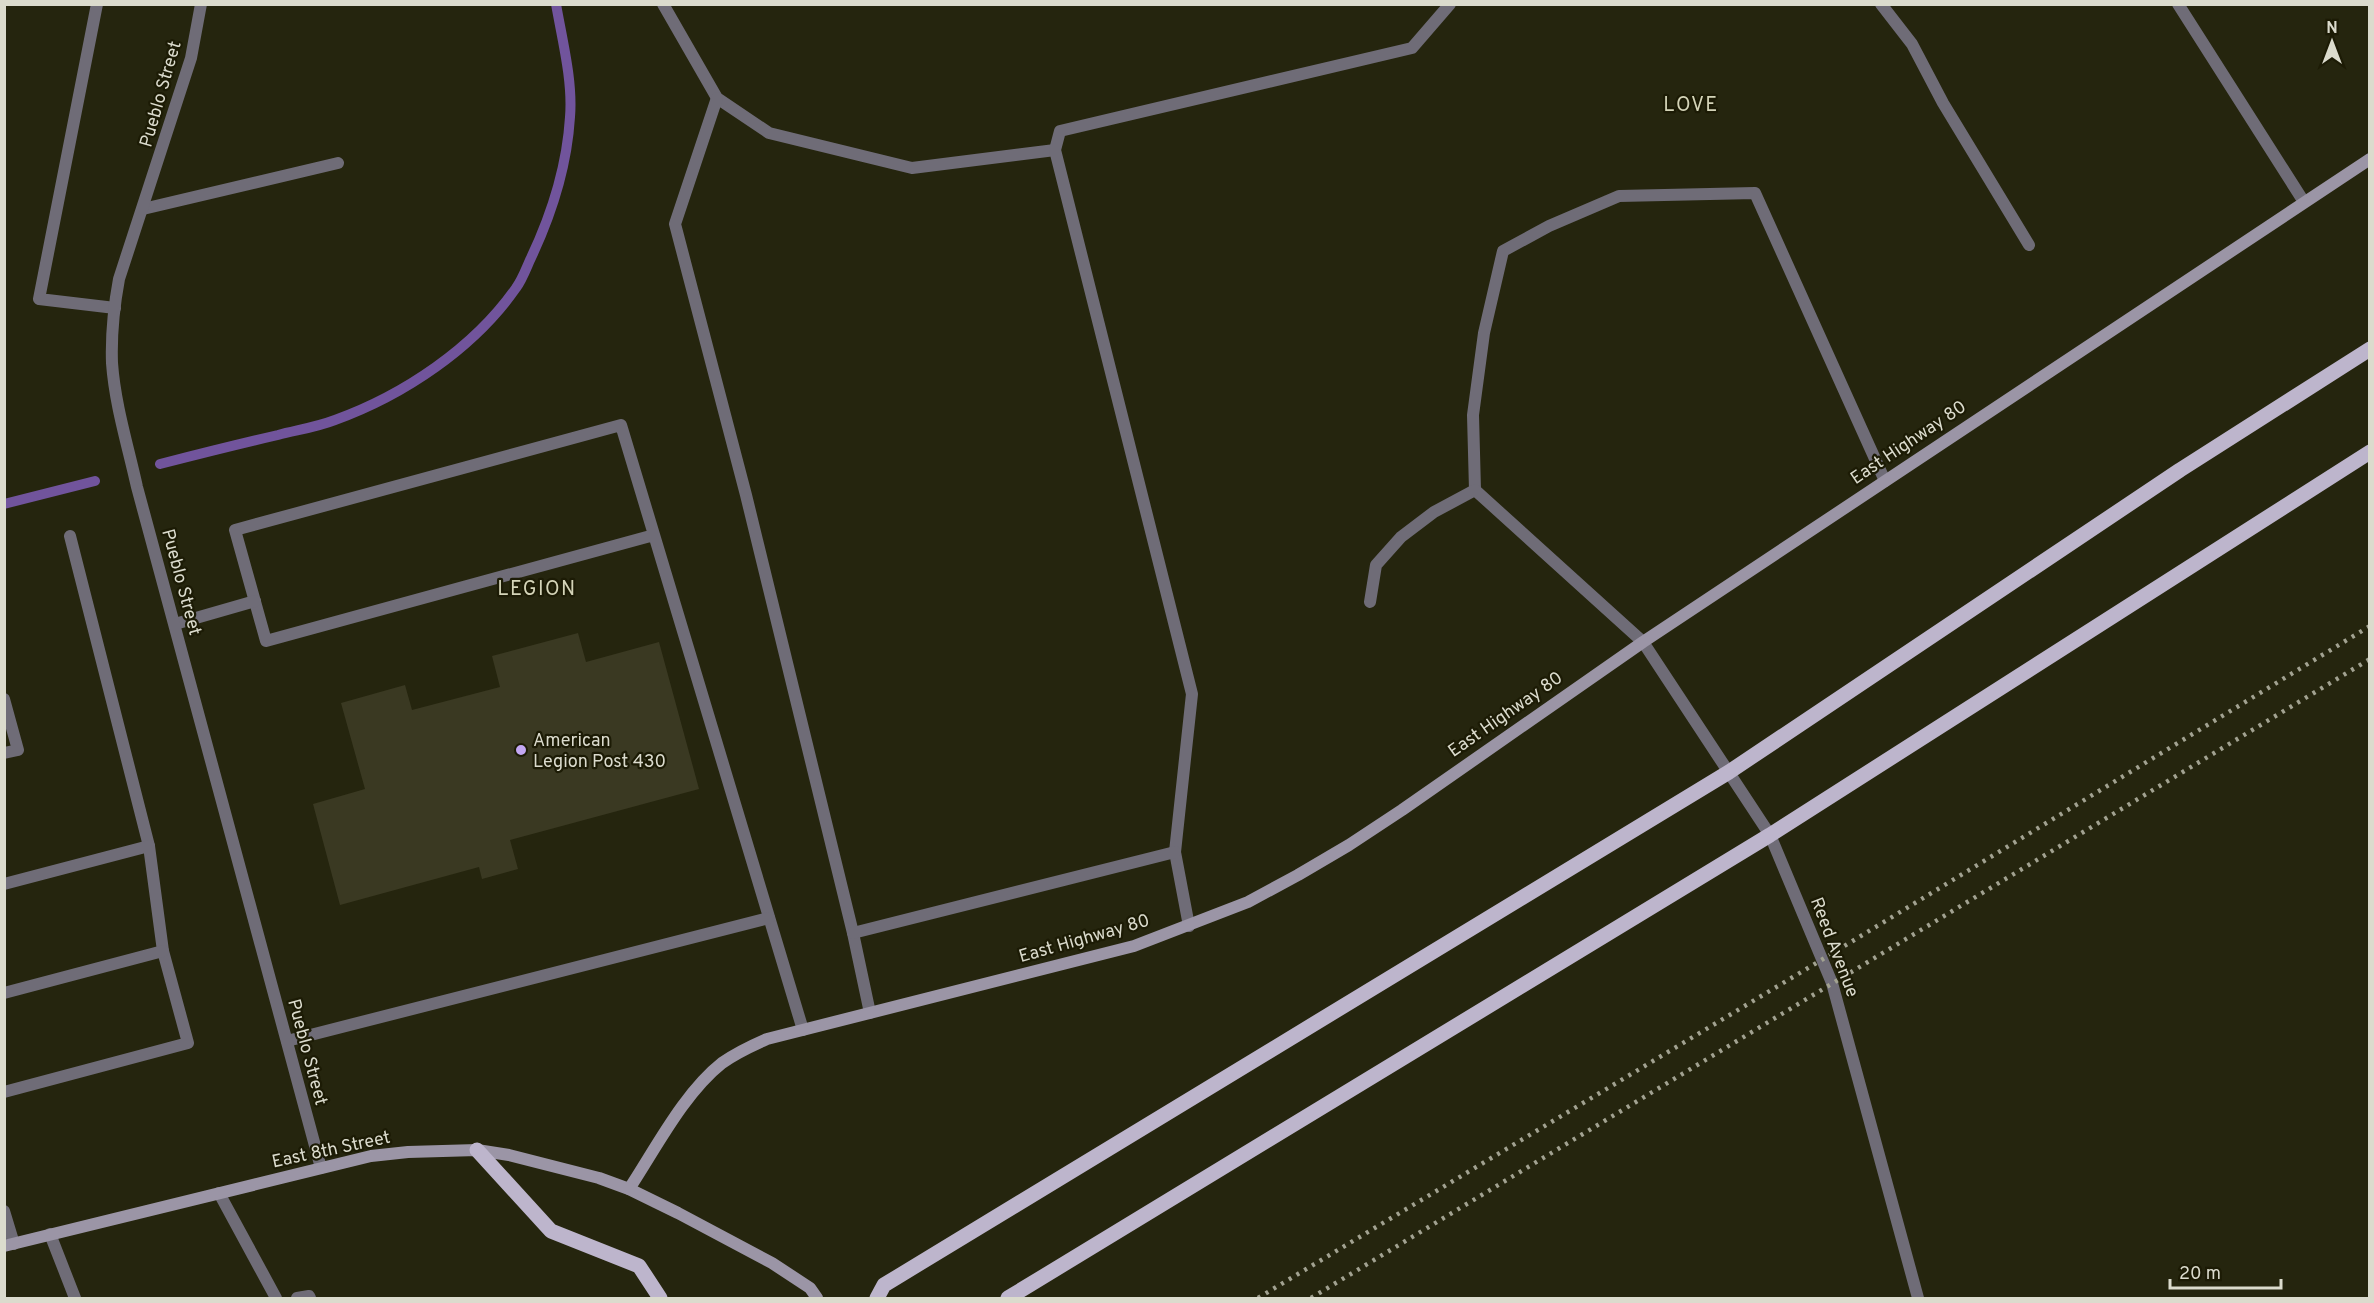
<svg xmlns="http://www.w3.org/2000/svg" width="2374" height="1303" viewBox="0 0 2374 1303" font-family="Overpass,sans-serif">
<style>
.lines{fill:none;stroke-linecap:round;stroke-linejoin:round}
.stream{stroke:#71549c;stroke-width:10}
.building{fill:#3a3922}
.lane{stroke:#6f6c77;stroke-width:12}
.street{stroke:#6f6c77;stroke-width:12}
.secondary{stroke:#9b95a6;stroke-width:12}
.primary{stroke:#bdb5cc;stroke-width:15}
.rail{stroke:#a2a291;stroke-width:4.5;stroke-dasharray:3 6;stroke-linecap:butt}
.poi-dot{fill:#c3a7f2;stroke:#1c1b05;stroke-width:2}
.labels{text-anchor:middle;stroke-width:4.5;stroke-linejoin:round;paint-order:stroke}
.street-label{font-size:18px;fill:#dbdbcd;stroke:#1c1b05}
.poi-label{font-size:18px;fill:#dbdbcd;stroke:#1c1b05;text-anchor:start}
.neighbourhood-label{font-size:20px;letter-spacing:1.5px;fill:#d4d4b8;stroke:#1c1b05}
</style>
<rect width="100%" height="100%" fill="#25250e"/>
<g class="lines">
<g class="stream">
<path d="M160,464C199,454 239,444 278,435C297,430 317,427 335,420C404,395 474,348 516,288C522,280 526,269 530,260C551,216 567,166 570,117C573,81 562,39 556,4"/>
<polyline points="4,504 95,481"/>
</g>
</g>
<polygon class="building" points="578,633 586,662 659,642 699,789 510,840 518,869 482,879 479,867 340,905 313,804 365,789 341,703 405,685 412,710 500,687 492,656"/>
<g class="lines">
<g class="lane">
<polyline points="97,4 39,299 115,308"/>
<polyline points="663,4 717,98 769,133 912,168 1055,150"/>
<polyline points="1881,4 1912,44 1943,103 2029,245"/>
<polyline points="2178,4 2304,202"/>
<polyline points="717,98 675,224 746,495 853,933 870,1013"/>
<polyline points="143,209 338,163"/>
<polyline points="1475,490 1473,415 1484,333 1503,251 1549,226 1619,196 1755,193 1885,481"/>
<path d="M654,535L266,641L235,530L621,425C682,627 742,828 803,1030"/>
<polyline points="70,536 149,846"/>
<polyline points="1370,602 1376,565 1401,537 1434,512 1475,490 1643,642"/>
<polyline points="175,624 255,601"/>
<polyline points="4,699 18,750 4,753"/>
<polyline points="4,884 149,846 163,951 188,1043 4,1092"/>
<polyline points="1189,926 1175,852 1192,694 1055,150 1060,131 1412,48 1450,4"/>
<polyline points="853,933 1175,852"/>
<polyline points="4,993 163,951"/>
<polyline points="287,1041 769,918"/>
<polyline points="219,1193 276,1298"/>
<polyline points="4,1211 14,1244"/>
<polyline points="50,1234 75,1298"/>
<polyline points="297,1298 309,1296 310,1298"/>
</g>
<g class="street">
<path d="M201,4L191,58L119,279C114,306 111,335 112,363C115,405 128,446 137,487L321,1168"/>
<polyline points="1643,642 1770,835 1832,983 1918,1298"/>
</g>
<g class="secondary">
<path d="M629,1189C656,1148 684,1093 722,1063C736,1053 751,1046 767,1039L1134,946L1248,902L1298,875L1349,845L1402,810L1643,642L2370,159"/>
<polyline points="4,1246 371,1156 408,1152 477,1150 509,1155 599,1178 629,1189 678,1213 772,1263 810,1288 817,1298"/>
</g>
<g class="primary">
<polyline points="477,1150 551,1231 639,1266 660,1298"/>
<polyline points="877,1298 884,1285 1729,772 2180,470 2370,349"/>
<polyline points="1008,1298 1770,835 2370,452"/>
</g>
<g class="rail">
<polyline points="1258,1298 1823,959 2370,626"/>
<polyline points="1311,1298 2370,659"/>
</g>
</g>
<circle class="poi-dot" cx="521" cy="750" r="6"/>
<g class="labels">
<g class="street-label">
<text transform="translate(160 94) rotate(-74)" y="6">Pueblo Street</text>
<text transform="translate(1908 442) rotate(-34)" y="6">East Highway 80</text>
<text transform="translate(182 582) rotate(75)" y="6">Pueblo Street</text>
<text transform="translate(1505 714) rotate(-35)" y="6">East Highway 80</text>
<text transform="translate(1084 938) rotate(-16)" y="6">East Highway 80</text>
<text transform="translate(1835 947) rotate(69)" y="6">Reed Avenue</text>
<text transform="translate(308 1052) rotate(75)" y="6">Pueblo Street</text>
<text transform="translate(331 1149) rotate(-12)" y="6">East 8th Street</text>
</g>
<g class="poi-label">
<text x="533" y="746">American<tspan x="533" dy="21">Legion Post 430</tspan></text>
</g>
<g class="neighbourhood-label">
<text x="1691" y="111">LOVE</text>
<text x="537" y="595">LEGION</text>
</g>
</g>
<rect width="2374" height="1303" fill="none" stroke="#dbdbcd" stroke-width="12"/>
<g transform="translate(2332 42)" stroke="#1c1b05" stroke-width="4.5" paint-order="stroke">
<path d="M0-4.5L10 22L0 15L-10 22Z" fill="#dbdbcd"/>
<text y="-9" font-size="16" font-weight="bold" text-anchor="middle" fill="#dbdbcd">N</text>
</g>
<path d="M2170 1279v9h111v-9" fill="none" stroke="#dbdbcd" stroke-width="3"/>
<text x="2179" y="1279" font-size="18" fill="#dbdbcd" stroke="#1c1b05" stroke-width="4.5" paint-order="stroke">20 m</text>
</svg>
